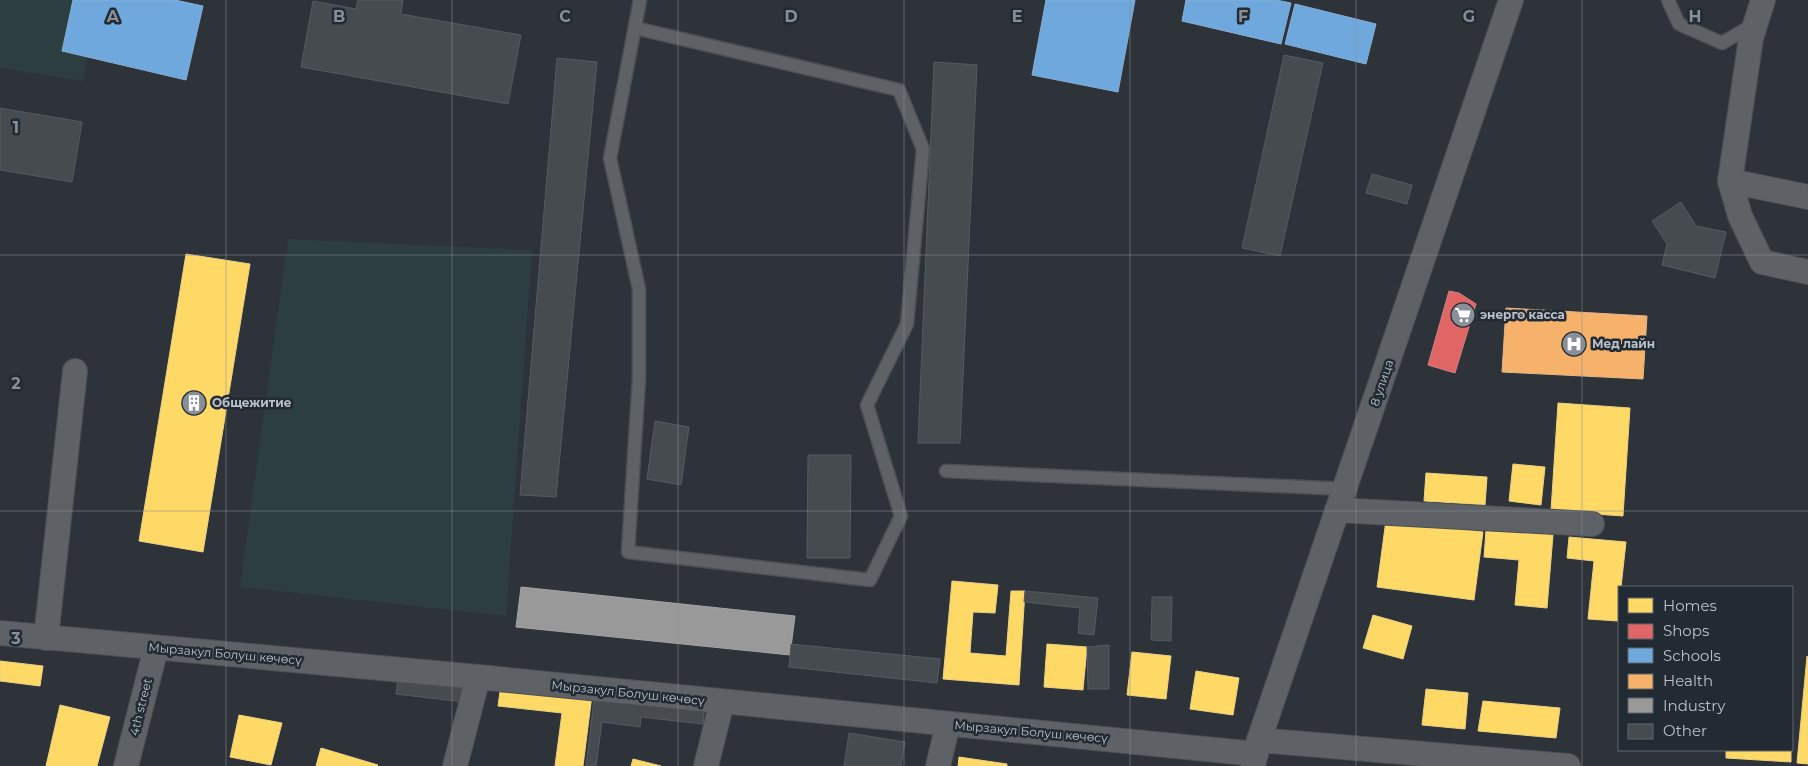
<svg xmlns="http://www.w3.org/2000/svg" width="1808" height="766" viewBox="0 0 1808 766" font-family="Montserrat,sans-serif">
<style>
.green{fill:#2c3e3f}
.homes{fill:#ffd966;stroke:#ead284}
.shops{fill:#e06666;stroke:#d48184}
.schools{fill:#6fa8dc;stroke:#85afd6}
.health{fill:#f6b26b;stroke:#e4b687}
.industry{fill:#999;stroke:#a3a5a7}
.building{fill:#464b50;stroke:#565a61}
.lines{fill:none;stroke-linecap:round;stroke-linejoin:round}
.lane-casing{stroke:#4c4f54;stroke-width:15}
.street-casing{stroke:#4c4f54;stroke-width:26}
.lane{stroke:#5e6267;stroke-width:12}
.street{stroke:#5e6267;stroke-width:24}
.grid{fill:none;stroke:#888f97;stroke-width:1;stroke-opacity:0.55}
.labels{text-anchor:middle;stroke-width:5;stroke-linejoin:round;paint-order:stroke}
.poi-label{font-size:12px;font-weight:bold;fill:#b9c0c9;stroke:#222a33;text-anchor:start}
.street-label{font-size:12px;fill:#b9c0c9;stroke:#222a33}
.grid-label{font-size:16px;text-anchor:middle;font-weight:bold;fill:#888f97;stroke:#222a33;stroke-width:5;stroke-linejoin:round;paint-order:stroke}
</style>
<rect width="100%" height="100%" fill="#2e3339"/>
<g class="green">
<polygon points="0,0 96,0 83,81 0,68"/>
<polygon points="288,239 532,250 506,616 240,587"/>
</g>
<g class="homes">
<polygon points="186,254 250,264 203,552 139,541"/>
<polygon points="1558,403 1630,408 1623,516 1551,511"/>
<polygon points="1513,464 1545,467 1541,505 1509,501"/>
<polygon points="1426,473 1487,477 1485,505 1424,501"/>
<polygon points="1386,520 1483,532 1474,600 1377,587"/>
<polygon points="1486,530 1553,535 1547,608 1515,605 1519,560 1484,557"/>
<polygon points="1569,537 1626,542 1621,587 1619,587 1618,621 1588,619 1594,561 1567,558"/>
<polygon points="952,581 998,585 995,613 973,612 970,653 1006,656 1011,591 1025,591 1019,685 943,679"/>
<polygon points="1373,615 1412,626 1403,659 1363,648"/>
<polygon points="1047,644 1087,647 1083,690 1044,687"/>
<polygon points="1132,652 1171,656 1166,699 1127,695"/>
<polygon points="1807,656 1808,657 1808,764 1797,763"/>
<polygon points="0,661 43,666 40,686 0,681"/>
<polygon points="1196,671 1239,678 1233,715 1190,709"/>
<polygon points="501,684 592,695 583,766 555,766 562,713 498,706"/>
<polygon points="1426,689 1468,693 1465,729 1422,725"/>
<polygon points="1483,701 1560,708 1556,738 1478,731"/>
<polygon points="60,705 110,717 97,766 46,766"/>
<polygon points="239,715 282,723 271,765 230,757"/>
<polygon points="321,748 378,765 377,766 316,766"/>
<polygon points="1726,750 1791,750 1791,762 1726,758"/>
<polygon points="959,757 1007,764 1007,766 958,766"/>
<polygon points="633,759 661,766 631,766"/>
</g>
<polygon class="shops" points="1449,291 1459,293 1476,304 1455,373 1428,365"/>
<g class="schools">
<polygon points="73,0 175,0 203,6 186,80 62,51"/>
<polygon points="1046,0 1135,0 1118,92 1032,75"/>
<polygon points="1186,0 1276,0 1291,3 1281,44 1182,21"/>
<polygon points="1295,4 1376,24 1366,64 1285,44"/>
</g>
<polygon class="health" points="1506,308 1647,316 1643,379 1502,372"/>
<polygon class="industry" points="521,587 795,616 790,655 516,627"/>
<g class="building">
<polygon points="358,0 403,0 401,14 521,35 508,104 301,67 313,1 356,9"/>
<polygon points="1284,55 1323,63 1280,256 1242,248"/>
<polygon points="557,58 597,62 556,497 520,495"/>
<polygon points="934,62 977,65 960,443 918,443"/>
<polygon points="0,108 82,122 72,182 0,170"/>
<polygon points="1372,174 1412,185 1407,204 1366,193"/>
<polygon points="1681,202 1696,226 1726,232 1715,278 1662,265 1667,244 1652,221"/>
<polygon points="655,421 689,427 681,485 647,479"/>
<polygon points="808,455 851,455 850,558 807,558"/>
<polygon points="1025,591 1098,598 1094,635 1078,633 1080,608 1024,602"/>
<polygon points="1152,597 1172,597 1171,641 1151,640"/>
<polygon points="791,644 940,659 937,683 789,667"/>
<polygon points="1109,645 1109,689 1088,689 1087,647"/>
<polygon points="398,679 467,687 464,702 396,694"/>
<polygon points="595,691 705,704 703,724 641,717 640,727 602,722 596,766 586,766"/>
<polygon points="849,733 905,742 901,766 844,766"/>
</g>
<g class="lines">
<defs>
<g id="lane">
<polyline points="1668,0 1679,24 1722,43 1753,25"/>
<polyline points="635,28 899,90 923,149 907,324 867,405 901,516 870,580 628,552 639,378 639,289 610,158 640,0"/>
<polyline points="946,471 1346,489"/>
</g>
<g id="street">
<polyline points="1763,0 1751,38 1730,181 1808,197"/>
<polyline points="1730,181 1740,216 1762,262 1808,272"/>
<polyline points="1337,510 1592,524"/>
<polyline points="0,633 478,677 1256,754"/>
<polyline points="46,638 75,371"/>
<polyline points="1259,740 1568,766"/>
<polyline points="126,766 156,648"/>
<polyline points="455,766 478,677"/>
<polyline points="706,766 722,702"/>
<polyline points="938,766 948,724"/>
<polyline points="1253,766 1259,740 1511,0"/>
</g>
</defs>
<use href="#lane" class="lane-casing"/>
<use href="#street" class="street-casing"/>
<use href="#lane" class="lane"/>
<use href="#street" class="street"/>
</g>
<path class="grid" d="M226,0V766M452,0V766M678,0V766M904,0V766M1130,0V766M1356,0V766M1582,0V766M0,255H1808M0,511H1808"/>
<defs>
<symbol id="supermarket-disc" viewBox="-11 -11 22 22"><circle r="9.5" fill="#888f97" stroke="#222a33"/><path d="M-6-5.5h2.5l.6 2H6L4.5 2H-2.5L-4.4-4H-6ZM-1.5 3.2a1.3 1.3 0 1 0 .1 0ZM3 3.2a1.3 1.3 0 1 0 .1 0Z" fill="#fff"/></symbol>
<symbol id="hospital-disc" viewBox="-11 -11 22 22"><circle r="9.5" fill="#888f97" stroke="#222a33"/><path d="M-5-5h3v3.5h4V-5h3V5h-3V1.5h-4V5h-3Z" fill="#fff"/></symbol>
<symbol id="building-disc" viewBox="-11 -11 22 22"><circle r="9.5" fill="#888f97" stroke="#222a33"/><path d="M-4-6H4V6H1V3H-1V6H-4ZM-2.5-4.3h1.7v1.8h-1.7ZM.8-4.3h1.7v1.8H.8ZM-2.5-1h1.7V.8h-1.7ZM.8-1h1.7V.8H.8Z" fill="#fff"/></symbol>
</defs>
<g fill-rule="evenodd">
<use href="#supermarket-disc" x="1449" y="301" width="28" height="28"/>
<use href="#hospital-disc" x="1560" y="330" width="28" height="28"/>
<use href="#building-disc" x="180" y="389" width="28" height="28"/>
</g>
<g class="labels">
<g class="poi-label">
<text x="1480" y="319">энерго касса</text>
<text x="1592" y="348">Мед лайн</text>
<text x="212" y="407">Общежитие</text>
</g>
<g class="street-label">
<text transform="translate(1382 383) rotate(-71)" y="4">8 улица</text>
<text transform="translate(225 654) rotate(5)" y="4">Мырзакул Болуш көчөсү</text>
<text transform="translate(628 693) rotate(6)" y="4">Мырзакул Болуш көчөсү</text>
<text transform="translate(141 707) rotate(-76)" y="4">4th street</text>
<text transform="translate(1031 732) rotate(5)" y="4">Мырзакул Болуш көчөсү</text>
</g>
</g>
<g class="grid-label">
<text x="113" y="22">A</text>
<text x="339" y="22">B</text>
<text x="565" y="22">C</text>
<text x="791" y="22">D</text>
<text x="1017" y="22">E</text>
<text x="1243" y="22">F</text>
<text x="1469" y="22">G</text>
<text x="1695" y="22">H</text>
<text x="16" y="133">1</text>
<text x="16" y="389">2</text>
<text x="16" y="644">3</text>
</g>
<rect x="1618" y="586" width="175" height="165" fill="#222a33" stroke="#5e666f"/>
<rect x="1628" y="598" width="25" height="15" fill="#ffd966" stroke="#5e666f"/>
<text x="1663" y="611" font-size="15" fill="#b9c0c9">Homes</text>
<rect x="1628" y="624" width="25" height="15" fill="#e06666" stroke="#5e666f"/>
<text x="1663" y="636" font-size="15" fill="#b9c0c9">Shops</text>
<rect x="1628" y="648" width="25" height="15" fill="#6fa8dc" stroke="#5e666f"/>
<text x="1663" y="661" font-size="15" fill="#b9c0c9">Schools</text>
<rect x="1628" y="674" width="25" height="15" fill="#f6b26b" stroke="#5e666f"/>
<text x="1663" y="686" font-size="15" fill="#b9c0c9">Health</text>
<rect x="1628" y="698" width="25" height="15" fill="#999999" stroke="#5e666f"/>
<text x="1663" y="711" font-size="15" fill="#b9c0c9">Industry</text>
<rect x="1628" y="724" width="25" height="15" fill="#464b50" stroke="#5e666f"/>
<text x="1663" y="736" font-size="15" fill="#b9c0c9">Other</text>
</svg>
